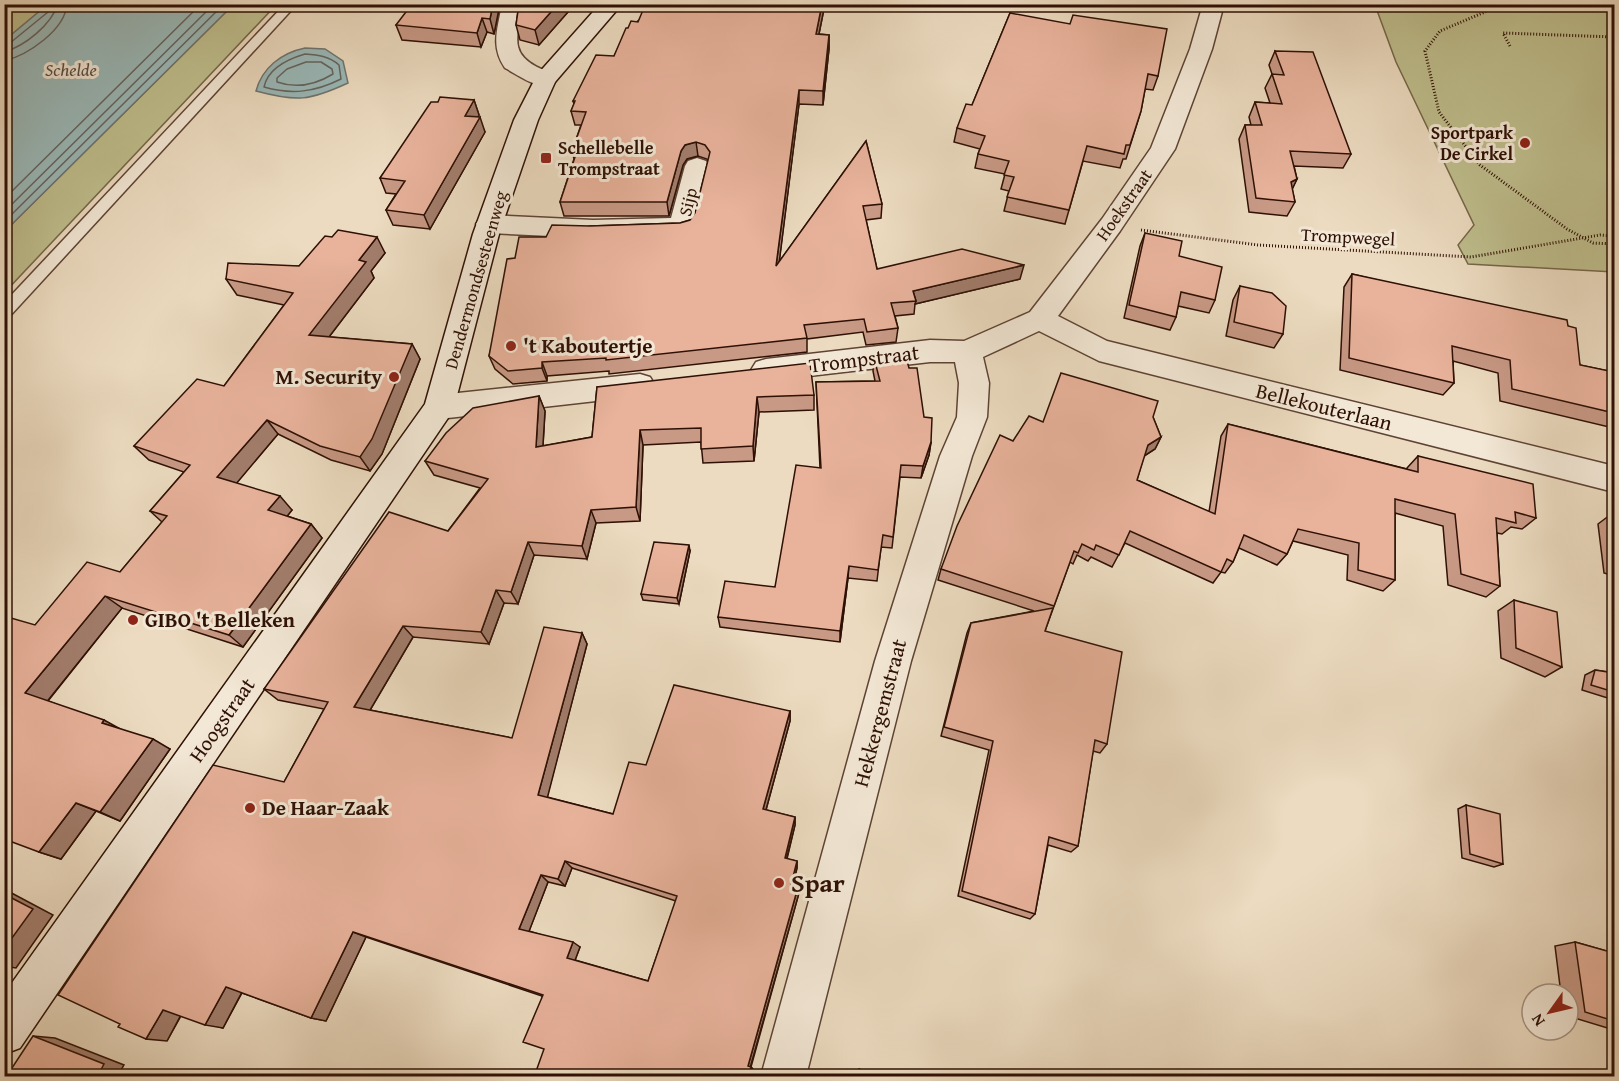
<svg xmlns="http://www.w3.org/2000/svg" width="1619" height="1081" viewBox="0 0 1619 1081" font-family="'Gentium Book Plus',serif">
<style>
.green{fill:#bfbe8d;stroke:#766749;stroke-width:1.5}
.water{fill:#9ab9b9;stroke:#6f7571;stroke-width:1.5}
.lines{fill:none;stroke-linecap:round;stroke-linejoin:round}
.shore{stroke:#64645f;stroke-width:1.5}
.service-casing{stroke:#5e4334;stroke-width:3}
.minor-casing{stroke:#5e4334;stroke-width:3}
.secondary-casing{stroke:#2e1005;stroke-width:3}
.path{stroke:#2e1005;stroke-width:3;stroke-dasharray:1 2;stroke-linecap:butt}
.service{fill:#f3e8d6;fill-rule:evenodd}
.minor{fill:#f3e8d6;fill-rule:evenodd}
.secondary{fill:#f3e8d6;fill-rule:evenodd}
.wall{fill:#c89985;stroke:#2e1005;stroke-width:1.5;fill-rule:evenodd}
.shaded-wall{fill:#a27d6c;stroke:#2e1005;stroke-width:1.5}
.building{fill:#e8b29b;stroke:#2e1005;stroke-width:1.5;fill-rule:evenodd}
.poi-dot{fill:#8f2418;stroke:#f3e8d6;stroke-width:2}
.labels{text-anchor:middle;stroke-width:6;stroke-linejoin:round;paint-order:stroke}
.far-water-label{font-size:18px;font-style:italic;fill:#544b44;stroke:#f3e8d6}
.far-poi-label{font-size:18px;font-weight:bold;fill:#2e1005;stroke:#f3e8d6;text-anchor:end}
.far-street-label{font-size:18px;fill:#2e1005;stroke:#f3e8d6}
.poi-label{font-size:21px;font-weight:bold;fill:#2e1005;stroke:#f3e8d6;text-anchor:start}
.street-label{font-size:21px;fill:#2e1005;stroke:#f3e8d6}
.near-poi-label{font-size:26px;font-weight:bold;fill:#2e1005;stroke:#f3e8d6;text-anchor:start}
</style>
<rect width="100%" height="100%" fill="#ecdbc0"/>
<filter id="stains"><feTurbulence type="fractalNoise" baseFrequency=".00333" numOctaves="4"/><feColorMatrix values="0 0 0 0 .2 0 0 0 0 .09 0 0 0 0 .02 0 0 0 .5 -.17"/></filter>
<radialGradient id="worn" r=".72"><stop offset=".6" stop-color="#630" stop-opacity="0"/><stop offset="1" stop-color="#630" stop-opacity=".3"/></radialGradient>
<g class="green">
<polygon points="5,5 47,5 5,40"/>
<polygon points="233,5 276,5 5,292 5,231"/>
<polygon points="1375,5 1614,5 1614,272 1468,264 1458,245 1474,225 1396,62"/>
</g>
<g class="water">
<polygon points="47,5 233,5 5,231 5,40"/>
<path d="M305,48L325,49L343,61L348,83C309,101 297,102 256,91C262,68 281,53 305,48Z"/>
</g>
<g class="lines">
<g class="shore">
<polyline points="4,44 10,43 48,12 50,4"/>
<path d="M4,52C25,46 51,25 58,4"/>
<path d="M305,54C318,55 329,56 339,65L341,79C315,92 292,95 264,87C268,68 288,59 305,54Z"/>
<path d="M4,61C28,55 65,30 67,4"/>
<path d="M306,62H321L332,69L333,74C315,85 297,89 277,82V78L287,69Z"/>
<polyline points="4,199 201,4"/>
<polyline points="4,212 214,4"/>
<polyline points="4,222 224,4"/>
</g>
<defs>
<polygon id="service" points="285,4 297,4 9,317 4,318 4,303"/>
<g id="minor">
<path d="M502,4H523C519,33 507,51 537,67C544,70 552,73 556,80L553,85C536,89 520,76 505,68C490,46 498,28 502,4Z"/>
<polygon points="1203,4 1224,4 1212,49 1175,149 1120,231 1058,316 1107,341 1614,466 1614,492 1099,361 1039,331 983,357 989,383 987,417 972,456 911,661 806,1076 761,1076 875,661 940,456 957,417 959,383 955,362 930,362 766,381 756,378 751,370 756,362 766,359 930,340 964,341 1030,312 1102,219 1151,148 1190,49"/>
<polygon points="697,158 706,161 709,166 695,226 691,232 682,235 593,238 489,233 480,230 476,224 480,218 489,215 593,220 671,218 685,166 688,161"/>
<polygon points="640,374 650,377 655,385 650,393 640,396 439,419 428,415 424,407 428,399 439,395"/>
</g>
<polygon id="secondary" points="600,4 622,4 555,82 538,120 499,234 454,407 450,415 20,1048 4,1054 4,994 425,404 473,234 514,120 537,75"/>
</defs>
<use href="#service" class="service-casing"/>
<use href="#minor" class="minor-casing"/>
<use href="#secondary" class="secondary-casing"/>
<g class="path">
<polyline points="1512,4 1492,9 1440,31 1425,51 1439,112 1480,165 1567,229 1593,243 1614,244"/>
<polyline points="1510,46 1503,33 1614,37"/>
<polyline points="1141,230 1258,245 1471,257 1600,235 1614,236"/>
</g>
<use href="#service" class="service"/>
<use href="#minor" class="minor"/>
<use href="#secondary" class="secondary"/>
</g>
<g class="wall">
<polygon points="500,4 494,34 487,32 481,47 402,40 396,25"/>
<polygon points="519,4 575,4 539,45 520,40 516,25"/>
<polygon points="655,4 825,4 819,34 829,35 829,49 823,105 799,104 779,262 866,141 882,204 881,218 866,220 877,269 1020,279 915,304 914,314 895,316 898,328 896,342 866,345 863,332 807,339 807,352 609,374 609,371 547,376 547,381 513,384 495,369 489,356 515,258 546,237 590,226 680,223 690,220 695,213 708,161 707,159 698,156 687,159 683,165 669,216 564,216 560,202 574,159 572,151 581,125 575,125 571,111 574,104 573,101 614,56 628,28 653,10"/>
<polygon points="1243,4 1298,4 1297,8"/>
<polygon points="1010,13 1158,76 1153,90 1145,89 1141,111 1126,159 1123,159 1120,168 1083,161 1065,224 1004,211 1009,191 1001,189 1005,174 975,168 978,154 980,149 954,142 957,128 972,105"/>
<polygon points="1275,51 1351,154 1343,168 1294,166 1297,179 1292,189 1295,202 1287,216 1249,212 1239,139 1245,125 1251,125 1249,117 1255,102 1270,103 1265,88 1272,74 1269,65"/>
<polygon points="474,100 479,115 478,117 485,132 430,229 393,225 386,210 396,194 386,193 380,178 438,102"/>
<polygon points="1145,233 1215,300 1209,313 1178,306 1176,317 1170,330 1124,318 1140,246"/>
<polygon points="332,237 385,253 371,271 374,278 329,337 412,344 420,359 382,454 370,471 331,460 278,434 236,483 292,510 287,516 311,524 322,538 243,647 122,608 48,701 170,749 120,821 96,811 61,859 39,852 35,625 120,572 162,522 150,511 184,472 149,460 134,446 224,386 284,305 237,295 226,279 299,266"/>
<polygon points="1352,274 1568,326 1580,365 1614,372 1614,423 1609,427 1500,401 1498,373 1453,361 1454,383 1443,395 1340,370 1344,287"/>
<polygon points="1240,286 1283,334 1274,348 1226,336 1233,300"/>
<polygon points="874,358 909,368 931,442 929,455 921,478 900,477 892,548 881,547 877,581 848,578 840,642 720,627 718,617 775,587 820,468 816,382 875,381 873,371"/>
<path d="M597,387L814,395V410L759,412L754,461L703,463L701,442L643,445L640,521L596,523L587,559L534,555L518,604L504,603L489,644L413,637L370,710L512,738L582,633L587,644L547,797L613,814L646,765L790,711V721L766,810L795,817V825L787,859L797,861V868L793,886L798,887L799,893L751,1067L752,1068L544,1049L542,996L366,937L326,1021L311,1018L242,993L223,1028L181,1016L167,1041L284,782L324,709L278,700L264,689L448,531L480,488L434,475L425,461L539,396L545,411L543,446L592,437ZM572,868L676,901L648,981L575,960L580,947L529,931L548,882L565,886Z"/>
<polygon points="1153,417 1161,437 1155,449 1144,456 1137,480 1209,512 1221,436 1228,424 1407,469 1407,468 1418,456 1536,518 1522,529 1511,527 1502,534 1497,533 1500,586 1486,597 1448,585 1443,526 1395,513 1395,580 1383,591 1347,580 1348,555 1293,541 1287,554 1277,565 1239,548 1233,562 1225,573 1221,572 1213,583 1125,543 1112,567 1091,557 1088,561 1077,555 1073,564 1070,562 1045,631 1107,744 1100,753 1093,751 1078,846 1071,852 1048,845 1035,914 1030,919 958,896 989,750 941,736 967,633 971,623 1034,611 938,580 941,569 1013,441 1043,422"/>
<polygon points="1614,512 1614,576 1604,573 1598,524"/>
<polygon points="690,551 679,604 643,600 641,594"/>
<polygon points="1514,600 1562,667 1545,677 1501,658 1498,611"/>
<polygon points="1595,670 1614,673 1614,700 1582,690 1585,675"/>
<polygon points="1466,805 1503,864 1494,867 1462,858 1458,809"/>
<polygon points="1575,942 1614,953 1614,1030 1568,1016 1568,994 1561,994 1555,946"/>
</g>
<g class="shaded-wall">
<polygon points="493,4 500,4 494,34 490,19"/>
<polygon points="558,4 575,4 539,45 535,30"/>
<polygon points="822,4 825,4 816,48 816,34"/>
<polygon points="482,18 487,32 481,47 477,33"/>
<polygon points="829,35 829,49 823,105 823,91"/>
<polygon points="799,90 799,104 777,280 776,266"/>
<polygon points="474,100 479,115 470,131 465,116"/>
<polygon points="480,117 485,132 430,229 424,215"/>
<polygon points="696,142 698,156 687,159 683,165 669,216 667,202 681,151 685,145"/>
<polygon points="1297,179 1290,194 1291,182"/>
<polygon points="377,237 385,253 371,271 374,278 319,350 309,335 359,260"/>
<polygon points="1024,265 1020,279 915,304 916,301 913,291"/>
<polygon points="412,344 420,359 382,454 370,471 360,457"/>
<polygon points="542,362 547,376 547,381 542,368"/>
<polygon points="539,396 545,411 542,461 536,447"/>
<polygon points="757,397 759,412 754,461 753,446"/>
<polygon points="267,420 278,434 230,491 217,477"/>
<polygon points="640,430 643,445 640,521 636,507"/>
<polygon points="1161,437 1155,449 1141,458 1148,445"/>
<polygon points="931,442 929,455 921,478 923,466"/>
<polygon points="280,496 292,510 281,524 268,510"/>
<polygon points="591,510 596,523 587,559 582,546"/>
<polygon points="311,524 322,538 243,647 229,635"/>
<polygon points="528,542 534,555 518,604 511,592"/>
<polygon points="689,545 690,551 679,604 677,598"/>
<polygon points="849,566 848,578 840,642 840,631"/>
<polygon points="496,590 504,603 489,644 481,632"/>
<polygon points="105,596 122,608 45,704 25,693"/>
<polygon points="403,626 413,637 366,717 354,707"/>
<polygon points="582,633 587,644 546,803 538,795"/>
<polygon points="790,711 790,721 764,817 763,809"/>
<polygon points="104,720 122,730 102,723"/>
<polygon points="153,739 170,749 120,821 100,812"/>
<polygon points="76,803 96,811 61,859 39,852"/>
<polygon points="795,817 795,825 785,865 785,858"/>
<polygon points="565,861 572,868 565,886 558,879"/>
<polygon points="797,861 797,868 791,891 791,885"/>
<polygon points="541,875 548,882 528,934 519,929"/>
<polygon points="798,887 799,893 750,1068 748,1066"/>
<polygon points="4,889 53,915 16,968 4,966"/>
<polygon points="353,932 366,937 326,1021 311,1018"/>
<polygon points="573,942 580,947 574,963 567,958"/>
<polygon points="226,987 243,990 223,1028 205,1025"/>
<polygon points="163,1010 182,1013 167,1041 146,1039"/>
<polygon points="33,1036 55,1038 124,1065 117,1077 97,1077"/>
<polygon points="751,1067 752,1068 750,1077 748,1077"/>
</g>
<g class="building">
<polygon points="412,4 493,4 490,19 482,18 477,33 396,25"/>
<polygon points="519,4 558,4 535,30 516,25"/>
<polygon points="655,4 822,4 816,34 829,35 823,91 799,90 776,266 866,141 882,204 863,206 877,269 962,249 1024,265 913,291 916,301 891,303 898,328 867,332 864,319 804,325 807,338 606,360 606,358 542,362 542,368 508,371 489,356 507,259 515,258 519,237 546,237 552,225 590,226 680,223 690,220 695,213 710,152 705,145 696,142 685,145 681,151 667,202 560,202 577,151 572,151 586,112 571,111 575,101 573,101 596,55 614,56 626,28 628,28 631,21 638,22 643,10 653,10"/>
<polygon points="1010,13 1070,24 1073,15 1167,29 1158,76 1148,74 1141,111 1130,145 1126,145 1124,154 1087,146 1069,210 1007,197 1014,177 1004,175 1009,161 978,154 985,136 957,128 966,104 972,105"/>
<polygon points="1275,51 1313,52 1351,154 1290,151 1297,179 1291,182 1295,202 1256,198 1245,125 1262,125 1255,102 1282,104 1272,74 1284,75"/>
<polygon points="440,97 474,100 465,116 480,117 424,215 386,210 405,181 380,178 431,102 438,102"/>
<polygon points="338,230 377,237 359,260 366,262 309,335 412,344 372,439 360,457 320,446 267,420 217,477 280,496 268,510 311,524 229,635 105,596 25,693 104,720 102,723 153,739 100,812 76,803 39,852 4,839 4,616 35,625 87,562 120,572 167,516 150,511 190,465 134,446 197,379 224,386 293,293 226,279 228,263 299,266 325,236 332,237"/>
<polygon points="1145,233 1182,241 1179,256 1222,267 1215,300 1181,292 1176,317 1129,305"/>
<polygon points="1352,274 1567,320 1568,326 1576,328 1580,365 1614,372 1614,413 1512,389 1510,360 1452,346 1454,383 1349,358"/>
<polygon points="1240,286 1272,293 1286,306 1283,334 1234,322"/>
<polygon points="905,354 909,368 917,368 924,417 932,418 931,442 923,466 901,465 893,537 883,535 878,570 849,566 840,631 718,617 725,581 775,587 796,465 821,468 816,382 880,381 874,358"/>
<path d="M810,363L814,395L757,397L753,446L701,449V428L640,430L636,507L591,510L582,546L528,542L511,592L496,590L481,632L403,626L354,707L512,738L544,627L582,633L538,795L613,814L629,762L646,765L674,685L790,711L763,809L795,817L785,858L797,861L791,885L798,887L748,1066L751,1067L748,1077H534L544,1049L523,1042L543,995L353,932L311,1018L226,987L205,1025L163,1010L146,1039L118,1027L120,1024L58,995L213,765L284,782L328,702L264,689L389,512L448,531L488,479L425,461L446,433L473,408L539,396L536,447L592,437L597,387ZM565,861L677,896L648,981L567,958L573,942L519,929L541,875L558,879Z"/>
<polygon points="1061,373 1158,401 1153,417 1161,437 1148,445 1137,480 1215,514 1228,424 1418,472 1418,456 1533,484 1536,518 1515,512 1516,523 1496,518 1500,586 1461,574 1455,514 1395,499 1395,580 1358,570 1359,543 1298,529 1287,554 1244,535 1233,562 1227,559 1221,572 1130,531 1119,555 1096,545 1094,550 1082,544 1078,553 1074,551 1054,606 941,569 957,526 1000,435 1013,441 1029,416 1043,422"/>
<polygon points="654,542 689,545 677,598 641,594"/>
<polygon points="1514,600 1557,612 1562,667 1516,648"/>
<polygon points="1053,608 1045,631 1122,652 1107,744 1095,740 1078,846 1049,837 1035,914 962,891 993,741 944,727 971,623"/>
<polygon points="1595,670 1614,673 1614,692 1591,685"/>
<polygon points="1466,805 1500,814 1503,864 1470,854"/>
<polygon points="4,894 33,909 4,949"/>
<polygon points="1575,942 1614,953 1614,1021 1585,1012"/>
<polygon points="33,1036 104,1064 97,1077 6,1077"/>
<polygon points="859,1069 884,1077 858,1077"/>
</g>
<g class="poi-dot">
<circle cx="1525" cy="143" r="6"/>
<rect x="540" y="152" width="12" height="12" rx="3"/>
<circle cx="511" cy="346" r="6"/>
<circle cx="394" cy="377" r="6"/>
<circle cx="133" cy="620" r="6"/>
<circle cx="250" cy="808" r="6"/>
<circle cx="779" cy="883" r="6"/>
</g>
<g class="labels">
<g class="far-water-label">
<text x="71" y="76">Schelde</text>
</g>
<g class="far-poi-label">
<text x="1513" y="139">Sportpark<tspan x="1513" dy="21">De Cirkel</tspan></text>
<text x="558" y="154" text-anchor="start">Schellebelle<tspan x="558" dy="21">Trompstraat</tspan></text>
</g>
<g class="far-street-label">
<text transform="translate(688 202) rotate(-76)" y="6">Sijp</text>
<text transform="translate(1124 205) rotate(-55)" y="6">Hoekstraat</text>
<text transform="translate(1348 237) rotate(3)" y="6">Trompwegel</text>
<text transform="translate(476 280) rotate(-74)" y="6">Dendermondsesteenweg</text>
</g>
<g class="poi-label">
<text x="523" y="353">'t Kaboutertje</text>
<text x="382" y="384" text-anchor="end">M. Security</text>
<text x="145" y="627">GIBO 't Belleken</text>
<text x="262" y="815">De Haar-Zaak</text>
</g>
<g class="street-label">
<text transform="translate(864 359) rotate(-7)" y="7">Trompstraat</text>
<text transform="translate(1324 407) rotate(14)" y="7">Bellekouterlaan</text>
<text transform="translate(880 713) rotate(-75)" y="7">Hekkergemstraat</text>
<text transform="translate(222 720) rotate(-55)" y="7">Hoogstraat</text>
</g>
<g class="near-poi-label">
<text x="791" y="892">Spar</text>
</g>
</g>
<rect width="1619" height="1081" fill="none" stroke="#ecdbc0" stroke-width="24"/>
<rect x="6" y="6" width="1607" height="1069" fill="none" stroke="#2e1005" stroke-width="3"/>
<rect x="12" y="12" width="1595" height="1057" fill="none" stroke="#2e1005" stroke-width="1.5"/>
<g transform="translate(1550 1012) rotate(236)"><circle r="28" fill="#f3e8d6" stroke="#a49282" stroke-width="1.5"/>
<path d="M0-4.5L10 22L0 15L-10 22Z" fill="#8f2418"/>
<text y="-9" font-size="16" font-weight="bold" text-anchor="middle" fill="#2e1005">N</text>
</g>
<rect width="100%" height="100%" filter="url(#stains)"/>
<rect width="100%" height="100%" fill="url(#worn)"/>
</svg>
